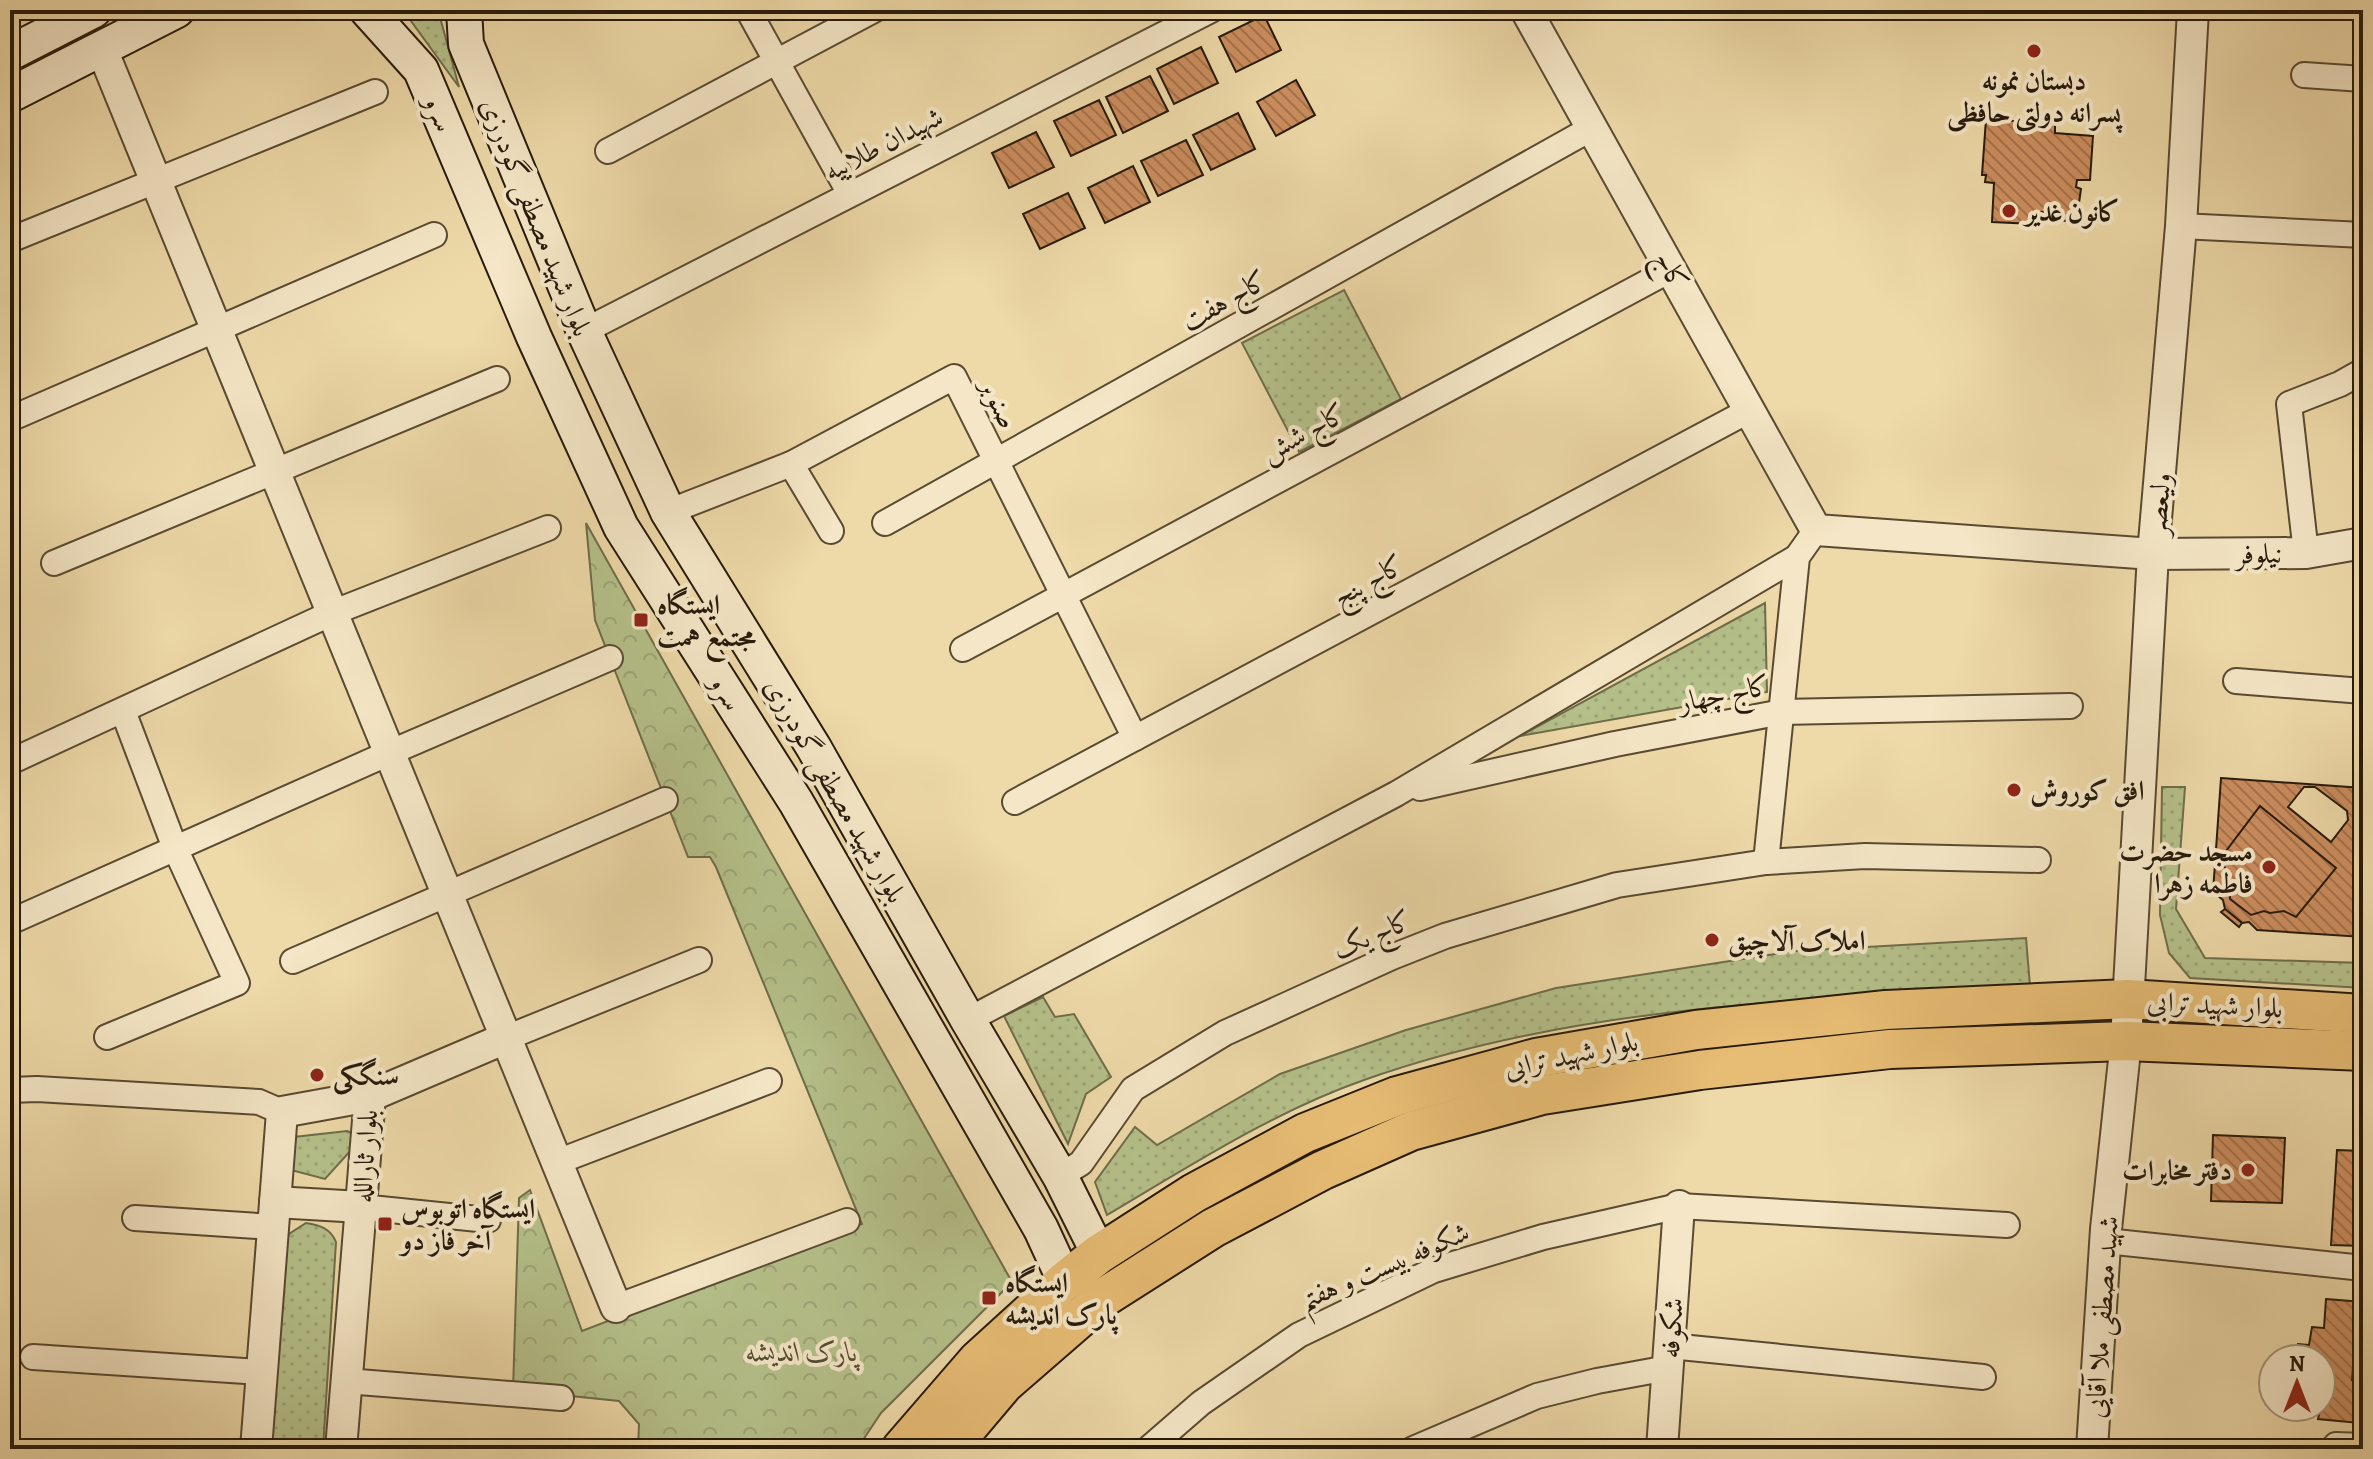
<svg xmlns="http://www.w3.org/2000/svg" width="2373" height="1459" viewBox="0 0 2373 1459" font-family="Alegreya,Amiri,serif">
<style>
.grass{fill:url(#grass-dots);stroke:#6e6d4a;stroke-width:2}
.park{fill:url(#park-crowns);stroke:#6e6d4a;stroke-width:2}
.building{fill:url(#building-back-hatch);stroke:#271a0b;stroke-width:2;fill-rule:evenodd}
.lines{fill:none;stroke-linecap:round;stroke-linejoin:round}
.minor-casing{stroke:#594a32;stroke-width:28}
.tertiary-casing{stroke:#594a32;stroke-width:34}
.secondary-casing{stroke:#271a0b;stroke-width:38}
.primary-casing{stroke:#271a0b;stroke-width:42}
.minor{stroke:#f4e6c6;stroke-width:24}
.tertiary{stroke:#f4e6c6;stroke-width:30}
.secondary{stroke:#f4e6c6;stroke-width:34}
.primary{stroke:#e7bc74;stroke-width:38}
.poi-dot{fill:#8f2418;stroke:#f4e6c6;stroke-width:3}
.labels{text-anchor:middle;stroke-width:8;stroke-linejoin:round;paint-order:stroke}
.poi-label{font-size:28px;font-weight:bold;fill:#271a0b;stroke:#f4e6c6;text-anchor:start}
.street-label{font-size:28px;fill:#271a0b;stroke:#f4e6c6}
.park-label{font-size:28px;font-style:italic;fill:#524c31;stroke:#f4e6c6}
</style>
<defs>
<pattern id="grass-dots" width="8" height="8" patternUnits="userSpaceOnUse" patternTransform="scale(2)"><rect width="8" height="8" fill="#b5c08a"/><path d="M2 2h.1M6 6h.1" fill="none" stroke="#9ca476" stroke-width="1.8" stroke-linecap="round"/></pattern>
<pattern id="park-crowns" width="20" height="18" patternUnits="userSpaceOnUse" patternTransform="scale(2)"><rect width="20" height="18" fill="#b5c08a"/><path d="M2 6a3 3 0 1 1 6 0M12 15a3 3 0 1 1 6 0" fill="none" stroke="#9ca476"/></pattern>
<pattern id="building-back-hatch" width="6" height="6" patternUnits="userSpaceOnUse" patternTransform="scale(2)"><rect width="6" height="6" fill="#cb8d5e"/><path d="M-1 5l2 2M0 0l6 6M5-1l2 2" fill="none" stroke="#a5724c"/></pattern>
</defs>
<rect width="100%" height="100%" fill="#eed9a8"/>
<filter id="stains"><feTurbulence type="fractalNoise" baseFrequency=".0025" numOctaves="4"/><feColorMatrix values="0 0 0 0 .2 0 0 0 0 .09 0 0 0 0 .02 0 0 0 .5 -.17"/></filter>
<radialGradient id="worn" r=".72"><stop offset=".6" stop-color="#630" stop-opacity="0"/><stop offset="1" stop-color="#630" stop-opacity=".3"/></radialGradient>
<g class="grass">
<polygon points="403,10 438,10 459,87"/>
<polygon points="1344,290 1401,399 1299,452 1242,343"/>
<polygon points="1765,603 1767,692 1520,736"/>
<polygon points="2162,787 2185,787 2176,909 2205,958 2363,963 2363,988 2190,978 2169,953 2160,915"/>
<path d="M2026,938L2030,986C1806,1000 1578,1004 1364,1080C1273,1112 1190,1166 1107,1215L1095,1182L1135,1127L1157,1145L1280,1074L1406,1030L1556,988L1795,951Z"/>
<polygon points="1043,997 1055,1017 1074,1014 1111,1077 1086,1094 1068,1144 1004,1016"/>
<polygon points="347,1131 352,1133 352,1149 325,1179 291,1170 294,1137"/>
<path d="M306,1223C320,1225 331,1229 336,1242L323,1449H271L284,1251L289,1234Z"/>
</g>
<polygon class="park" points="586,523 1012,1282 881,1413 857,1449 638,1449 639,1424 619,1401 513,1390 519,1198 530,1190 582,1331 862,1224 716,867 710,857 688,857 595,620"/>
<g class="building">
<polygon points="1264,15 1281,50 1236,72 1219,37"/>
<polygon points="1201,47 1218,83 1174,104 1157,69"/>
<polygon points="1150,76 1168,111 1123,133 1106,97"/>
<polygon points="1296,80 1315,115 1276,136 1257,102"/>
<polygon points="1099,100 1116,135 1071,156 1054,121"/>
<polygon points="1238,113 1255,149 1211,170 1193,135"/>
<polygon points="1986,119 2055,124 2055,133 2093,136 2090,180 2077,180 2076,187 2081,189 2078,210 2065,221 2047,217 2047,212 2037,212 2036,224 1992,222 1994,183 1985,182 1986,175 1982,175"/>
<polygon points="1036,132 1054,167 1009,188 992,153"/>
<polygon points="1186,140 1203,175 1158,196 1141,161"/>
<polygon points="1133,166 1150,202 1105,223 1088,188"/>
<polygon points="1068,193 1085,228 1040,249 1023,214"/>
<path d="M2221,778L2363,788V937L2257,930L2249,922L2242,923L2225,909L2223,900L2213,892ZM2304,787H2315L2347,811L2348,820L2331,842L2288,807Z"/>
<polygon points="2260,806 2336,868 2296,917 2284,911 2270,913 2264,911 2251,915 2230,899 2230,885 2226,882 2225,868 2220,859"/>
<polygon points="2225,909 2242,923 2239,927 2221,912"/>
<polygon points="2213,1135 2285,1138 2282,1203 2211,1201"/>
<polygon points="2337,1150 2363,1151 2363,1246 2331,1245"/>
<polygon points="2326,1299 2363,1302 2363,1343 2355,1342 2352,1380 2363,1381 2359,1423 2318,1419 2321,1407 2321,1359 2296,1359 2298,1344 2309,1345 2312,1327 2324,1328"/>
<polygon points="2363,1381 2363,1423 2359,1423"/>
</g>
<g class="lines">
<defs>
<g id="minor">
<polyline points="748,10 850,194"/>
<polyline points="2304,75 2363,79"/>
<polyline points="608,151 874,10"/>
<polyline points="2181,226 2363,235"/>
<polyline points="10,240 375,92"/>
<polyline points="584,331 1211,10"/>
<polyline points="10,419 434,235"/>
<polyline points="791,464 831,531"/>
<polyline points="668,512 791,464 954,377 1135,738"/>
<polyline points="885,523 1592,128"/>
<polyline points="2306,553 2289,404 2340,384 2363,371"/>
<polyline points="54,563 497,379"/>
<polyline points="963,649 1672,269"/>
<polyline points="2236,681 2363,691"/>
<polyline points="10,762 332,613 548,528"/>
<polyline points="1420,788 1615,744 1782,712 2070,706"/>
<polyline points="1015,802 1750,410"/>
<polyline points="1766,862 1797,557 1816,530"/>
<polyline points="10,922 389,753 610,658"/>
<polyline points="293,961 665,800"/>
<polyline points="968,1020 1396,794 1797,557"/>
<polyline points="107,1037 237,983 175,848 123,711"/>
<polyline points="506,1038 699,960"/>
<polyline points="10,1090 37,1089 259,1102 282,1112"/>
<polyline points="557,1162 769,1081"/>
<polyline points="1060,1176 1081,1163 1133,1089 1225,1033 1392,957 1445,936 1617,885 1766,862 1865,856 2038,860"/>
<polyline points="361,1207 488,1220"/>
<polyline points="135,1218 273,1227"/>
<polyline points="2106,1241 2363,1268"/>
<polyline points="616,1307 847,1221"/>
<polyline points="1670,1346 1983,1377"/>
<polyline points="33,1357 261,1372"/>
<polyline points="346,1381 561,1398"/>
<polyline points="2336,1445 2363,1446"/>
<polyline points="1148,1449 1201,1403 1299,1335 1434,1270 1543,1237 1679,1206 2007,1225"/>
<polyline points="1413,1449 1537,1396 1597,1381 1668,1368"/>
</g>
<g id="tertiary">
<polyline points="1526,10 1816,530 2153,554 2306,553 2363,543"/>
<polyline points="101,47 616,1307"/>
<polyline points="275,1202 361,1207"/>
<polyline points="256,1449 282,1112 370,1096 506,1038"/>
<polyline points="341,1449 370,1096"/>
<polyline points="1662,1449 1679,1206"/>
<polyline points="2092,1449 2106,1229 2126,1041 2153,554 2181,226 2193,10"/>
</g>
<g id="secondary">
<polyline points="367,10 421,70 534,337 621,527 796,802 1041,1229 1065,1281"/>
<polyline points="464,10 466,44 584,331 668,512 814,748 968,1020 1060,1176 1099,1254"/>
<polyline points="10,53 94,10"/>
<polyline points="10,95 177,10"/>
</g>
<g id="primary">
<polyline points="901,1449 978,1360 1065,1281 1099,1254 1194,1193 1305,1133 1397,1096 1536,1058 1696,1030 1886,1010 2128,999 2363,1014"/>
<polyline points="949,1449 1004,1384 1103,1298 1213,1228 1323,1170 1411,1131 1542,1095 1700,1070 1890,1049 2126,1041 2363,1051"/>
</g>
</defs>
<use href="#minor" class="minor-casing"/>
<use href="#tertiary" class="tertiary-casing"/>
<use href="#secondary" class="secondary-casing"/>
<use href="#primary" class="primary-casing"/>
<use href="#minor" class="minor"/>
<use href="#tertiary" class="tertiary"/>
<use href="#secondary" class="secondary"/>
<use href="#primary" class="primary"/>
</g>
<g class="poi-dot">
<circle cx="2034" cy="51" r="8"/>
<circle cx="2009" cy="211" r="8"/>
<rect x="633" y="612" width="16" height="16" rx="4"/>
<circle cx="2014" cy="790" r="8"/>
<circle cx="2269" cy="867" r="8"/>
<circle cx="1712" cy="940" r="8"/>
<circle cx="317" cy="1075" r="8"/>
<circle cx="2248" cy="1170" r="8"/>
<rect x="377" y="1216" width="16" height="16" rx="4"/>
<rect x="981" y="1290" width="16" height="16" rx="4"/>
</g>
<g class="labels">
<g class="poi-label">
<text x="2034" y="90" text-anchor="middle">دبستان نمونه<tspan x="2034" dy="32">پسرانه دولتی حافظی</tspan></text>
<text x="2025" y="221">کانون غدیر</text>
<text x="657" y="614">ایستگاه<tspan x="657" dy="32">مجتمع همت</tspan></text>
<text x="2030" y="800">افق کوروش</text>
<text x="2253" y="861" text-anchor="end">مسجد حضرت<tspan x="2253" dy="32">فاطمه زهرا</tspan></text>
<text x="1728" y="950">املاک آلاچیق</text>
<text x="333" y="1085">سنگکی</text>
<text x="2232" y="1180" text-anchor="end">دفتر مخابرات</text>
<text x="401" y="1218">ایستگاه اتوبوس<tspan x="401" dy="32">آخر فاز دو</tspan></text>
<text x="1005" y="1292">ایستگاه<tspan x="1005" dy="32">پارک اندیشه</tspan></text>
</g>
<g class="street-label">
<text transform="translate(440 113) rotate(67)" y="10">سرو</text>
<text transform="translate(883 143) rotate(-27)" y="10">شهیدان طلاییه</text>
<text transform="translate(537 217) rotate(68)" y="10">بلوار شهید مصطفی گودرزی</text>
<text transform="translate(1672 270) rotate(61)" y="10">کاج</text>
<text transform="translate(1224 300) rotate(-29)" y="10">کاج هفت</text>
<text transform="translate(1000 403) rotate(64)" y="10">صنوبر</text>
<text transform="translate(1303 432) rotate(-28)" y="10">کاج شش</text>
<text transform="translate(2158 504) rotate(-85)" y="10">ولیعصر</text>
<text transform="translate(2259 553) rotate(-1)" y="10">نیلوفر</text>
<text transform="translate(1368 580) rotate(-28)" y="10">کاج پنج</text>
<text transform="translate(727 692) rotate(58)" y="10">سرو</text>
<text transform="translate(1724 693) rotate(-11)" y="10">کاج چهار</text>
<text transform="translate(836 790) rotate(60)" y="10">بلوار شهید مصطفی گودرزی</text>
<text transform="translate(1372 934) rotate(-23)" y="10">کاج یک</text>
<text transform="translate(2215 1004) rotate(3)" y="10">بلوار شهید ترابی</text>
<text transform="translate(1571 1054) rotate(-12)" y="10">بلوار شهید ترابی</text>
<text transform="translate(364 1156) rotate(-86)" y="10">بلوار ثارالله</text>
<text transform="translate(1384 1265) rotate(-23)" y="10">شکوفه بیست و هفتم</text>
<text transform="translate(2101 1317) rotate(-86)" y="10">شهید مصطفی ملا آقایی</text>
<text transform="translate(1671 1328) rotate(-86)" y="10">شکوفه</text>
</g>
<g class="park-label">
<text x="802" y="1361">پارک اندیشه</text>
</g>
</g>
<rect width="2373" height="1459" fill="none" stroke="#eed9a8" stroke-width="40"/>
<rect x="12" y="12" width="2349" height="1435" fill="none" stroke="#271a0b" stroke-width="4"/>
<rect x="20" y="20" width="2333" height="1419" fill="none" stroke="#271a0b" stroke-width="2"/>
<g transform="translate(2297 1383)"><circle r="38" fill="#f4e6c6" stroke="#a2947b" stroke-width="2"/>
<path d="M0-6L14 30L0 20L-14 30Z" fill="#8f2418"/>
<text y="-12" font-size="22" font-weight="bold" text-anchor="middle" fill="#271a0b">N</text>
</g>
<rect width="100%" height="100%" filter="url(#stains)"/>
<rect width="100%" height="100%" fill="url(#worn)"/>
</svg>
